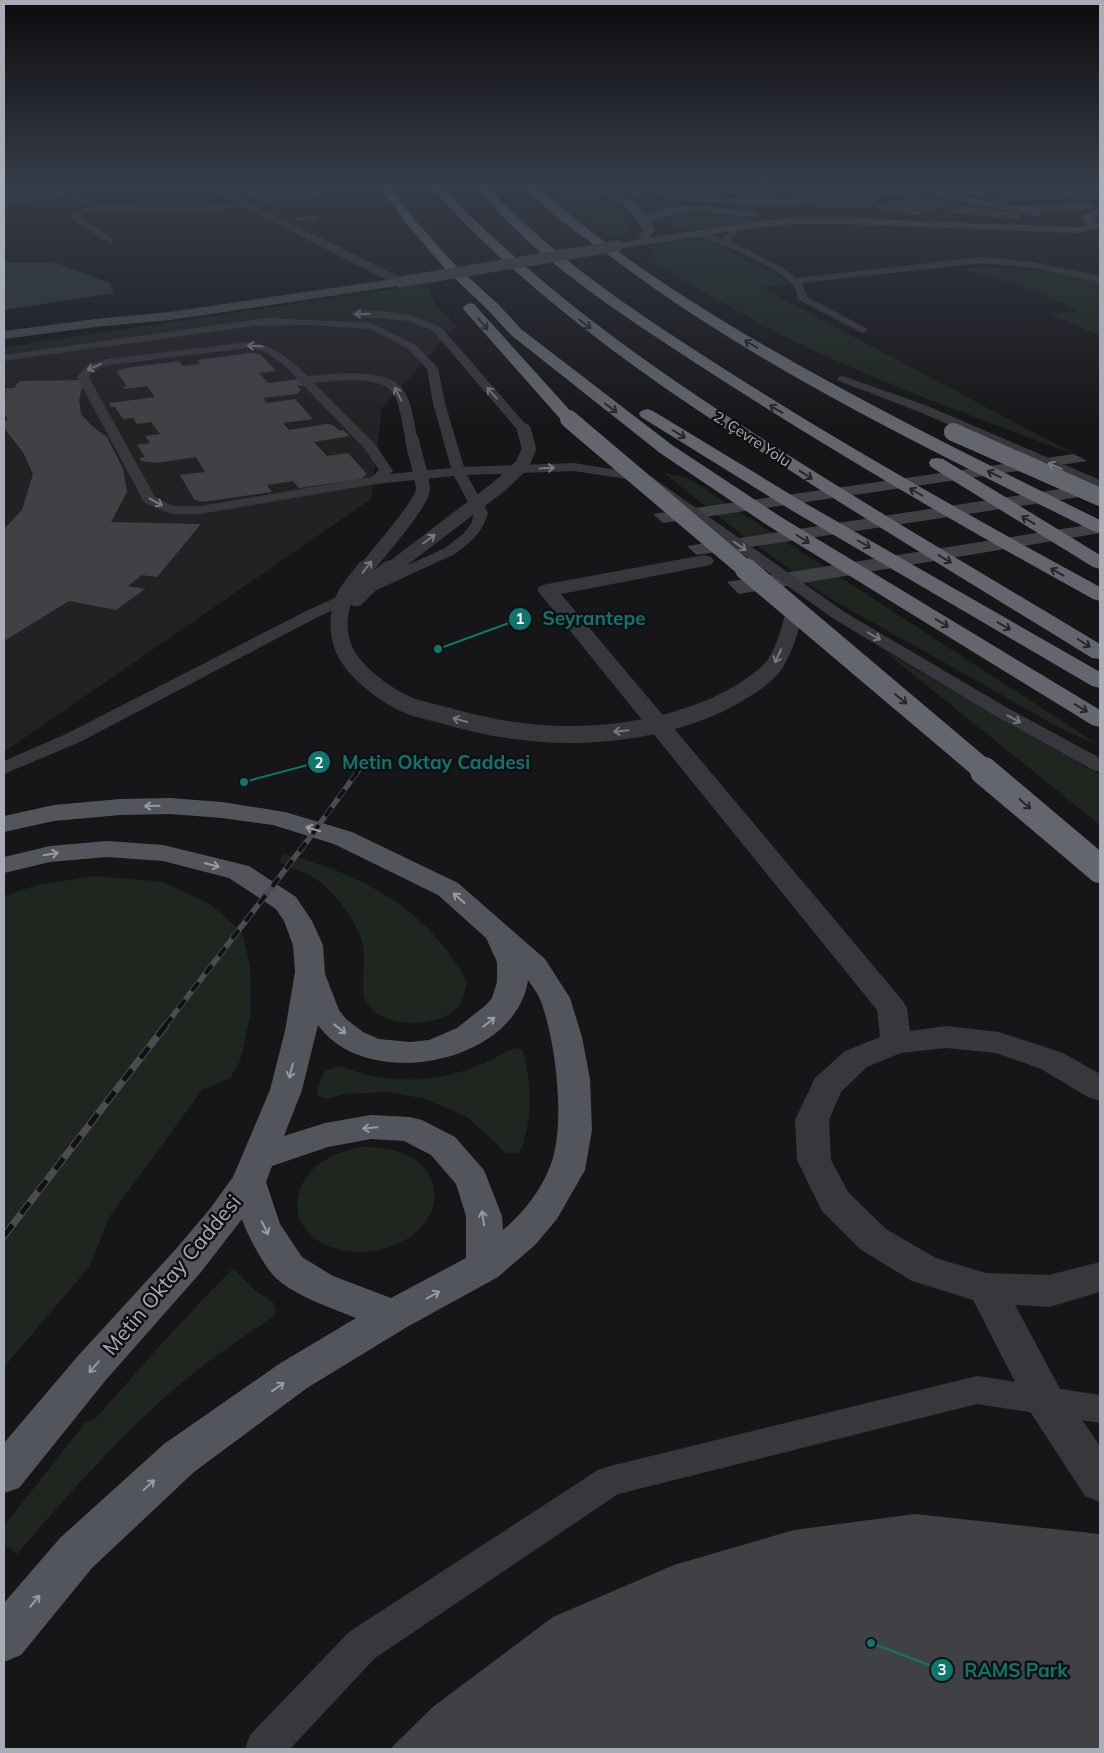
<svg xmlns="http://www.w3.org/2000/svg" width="1104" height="1753" viewBox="0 0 1104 1753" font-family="Mulish,sans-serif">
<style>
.built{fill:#222225}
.green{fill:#1e261f}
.water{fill:#2c353c}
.building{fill:#404145}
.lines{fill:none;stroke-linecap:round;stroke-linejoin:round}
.lane{fill:#37383d;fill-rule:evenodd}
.street{fill:#37383d;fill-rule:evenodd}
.secondary{fill:#45474d;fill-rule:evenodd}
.primary{fill:#53555c;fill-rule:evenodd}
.highway{fill:#63666e;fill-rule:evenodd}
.rail-far2-casing{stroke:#4a4c52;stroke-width:4.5}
.rail-far1-casing{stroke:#4a4c52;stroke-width:5.5}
.rail-casing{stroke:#4a4c52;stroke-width:7}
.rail-far2{stroke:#111113;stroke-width:3;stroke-dasharray:9;stroke-linecap:butt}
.rail-far1{stroke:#111113;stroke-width:4;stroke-dasharray:11;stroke-linecap:butt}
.rail{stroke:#111113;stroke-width:5;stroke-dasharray:14;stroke-linecap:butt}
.lane-bridge-far1{stroke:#37383d;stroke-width:14}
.lane-bridge{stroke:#37383d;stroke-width:17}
.secondary-bridge{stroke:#45474d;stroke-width:11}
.highway-bridge-far2{stroke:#63666e;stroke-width:18}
.highway-bridge-far1{stroke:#63666e;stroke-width:22}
.highway-bridge{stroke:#63666e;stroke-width:28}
.oneway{stroke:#757881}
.oneway2{stroke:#26262a}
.oneway3{stroke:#979ba6}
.labels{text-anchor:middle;stroke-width:5;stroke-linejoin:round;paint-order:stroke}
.far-street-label{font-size:15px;fill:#a8adb8;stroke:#111113}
.near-street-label{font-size:21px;fill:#a8adb8;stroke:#111113}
.leader{fill:none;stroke:#0f766e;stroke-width:2}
.callout-dot{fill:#0f766e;stroke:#111113;stroke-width:2}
.mark-label{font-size:15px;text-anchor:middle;font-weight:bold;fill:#fff}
.callout-label{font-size:19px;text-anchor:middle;font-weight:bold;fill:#0f766e;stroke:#111113;stroke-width:5;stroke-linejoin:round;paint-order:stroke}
</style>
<rect width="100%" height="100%" fill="#161618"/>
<polygon class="built" points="426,284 436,306 456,326 382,408 371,499 4,752 4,348"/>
<g class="green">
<polygon points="544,184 580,184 596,193 625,215 628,231 612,238"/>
<path d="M691,214L744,216L752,221C730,225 680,238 663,221L672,216Z"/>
<path d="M705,238L791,283L760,287L1076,455C989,423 903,391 819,353C763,327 709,295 656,264L651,246L679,240Z"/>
<polygon points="985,267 1100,276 1100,336 1050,314 1077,311 1077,309 1022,286 961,269"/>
<polygon points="426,284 436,306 456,326 417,315 385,309 319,308 4,352 4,348 38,342"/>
<polygon points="664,473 688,478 1100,746 1060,728 826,596 737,531"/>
<polygon points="884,651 1100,775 1100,825"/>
<path d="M283,854C359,872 430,910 467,982C465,990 464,1002 458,1007C438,1028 386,1029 368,1005C358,991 366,967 364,952C362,927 339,897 320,882C308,873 292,868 279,862Z"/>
<polygon points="94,876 163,882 210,904 242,932 250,965 251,1013 240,1061 230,1078 202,1090 110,1216 89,1267 4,1367 4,896 37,885"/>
<path d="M517,1048L523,1050C531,1081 534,1122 519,1153H505L495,1142L467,1117L426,1099L389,1092L344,1094L328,1099L320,1097L317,1092L324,1071L341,1066C388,1086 443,1083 489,1061C499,1056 506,1051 517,1048Z"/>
<path d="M361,1147C390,1147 423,1152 433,1184C435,1192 435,1202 432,1210C417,1249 359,1262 324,1244C287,1225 290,1184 322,1162C334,1154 347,1150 361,1147Z"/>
<path d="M233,1268L256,1291L273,1302L276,1312L274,1316C236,1342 198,1367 164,1398C111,1446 64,1499 17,1554L4,1545V1526L85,1423L96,1418L163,1342Z"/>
</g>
<polygon class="water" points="4,262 54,262 109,283 115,293 4,310"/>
<g class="building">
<polygon points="4,184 45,184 46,191 4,197"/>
<polygon points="636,184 673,184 635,194 616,189"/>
<polygon points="687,184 708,184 707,187 681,186"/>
<polygon points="733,184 788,184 789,186 785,190 732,188"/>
<polygon points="811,184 838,184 825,192 836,192 829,191 841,184 899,185 930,195 870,194 868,190 867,195 878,196 876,205 870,205 867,209 842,207 842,204 837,204 839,208 817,207 817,205 737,204 692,201 652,195 682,186 721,189 722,193 719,196 693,193 698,191 691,190 681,193 739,199 738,189 773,190 778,197 791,199 841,198 840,194 848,194 839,193 838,196 809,194 808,198 789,197 790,191 816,192 796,190"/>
<polygon points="955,184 964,187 954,191 935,185"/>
<polygon points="962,184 993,184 1018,187 1012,191 1005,190 985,196 957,192 966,187 959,185"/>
<polygon points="1066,184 1098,184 1098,186 1073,187"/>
<polygon points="306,187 322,195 261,202 245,193"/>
<polygon points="1066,190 1100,197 1023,200 1018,196 1032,191"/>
<polygon points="909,197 951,204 918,215 875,207"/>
<polygon points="954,205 978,207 1020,214 1018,219 949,213"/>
<polygon points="314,216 319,219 300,221 295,218"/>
<polygon points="250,353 260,354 276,371 259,373 268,383 299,379 305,385 297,386 301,390 297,394 263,398 267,403 295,399 313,419 283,423 289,430 326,424 333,425 340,431 343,430 350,436 314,442 327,456 348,453 367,474 361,479 299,488 293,481 267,485 272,492 202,502 194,499 180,475 205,472 196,457 156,463 141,461 139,458 145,457 137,445 150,443 145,436 160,434 151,422 137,424 133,418 123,419 115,407 111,407 109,403 155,397 147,386 125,389 123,387 127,386 116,371 126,368 179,361 183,366 200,364 197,360"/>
<polygon points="84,380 79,400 81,414 92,426 107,437 123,469 127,492 111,522 201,524 157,577 142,575 128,586 145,589 116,610 69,601 4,641 4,529 22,510 33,474 23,452 4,428 4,421 8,420 4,412 6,388 14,388 19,381"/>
<polygon points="1074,454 1087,461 663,523 653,514"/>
<polygon points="1100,483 1100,494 697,555 687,546"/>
<polygon points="1100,523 1100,533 739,594 727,582"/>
<polygon points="915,1514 1100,1534 1100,1749 390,1749 434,1706 553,1617 674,1565 794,1530"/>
</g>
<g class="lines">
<g class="lane">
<polygon points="51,184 61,184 98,205 195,207 246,203 250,205 246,207 195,211 97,209 81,215 79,217 112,238 112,242 109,243 70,218 75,211 89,207"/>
<path d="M699,231L722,239L730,231H736L737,233L730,241L785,269L796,278L982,257L1033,262L1100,276V282L1033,268L982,263L802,283L807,297L866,328L867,330L866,332L862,333L799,300C796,296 797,289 794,286C776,265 722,244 696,236L695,234Z"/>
<polygon points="356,311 378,311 411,315 441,327 528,427 530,430 528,433 520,433 433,331 409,321 352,316 352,312"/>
<path d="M266,318L372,323L416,345L438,368L445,403L464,467L574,463L649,475L846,613L1006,707L1100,758V772L1093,770L994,715L834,619L640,481L574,471L467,475L488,513C483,532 471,542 455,554L318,617L80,742L4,774V761L66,734L306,611L445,548L463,534L471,524L474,513L454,476L376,484L200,514H171L145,503L143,500L77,377L86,366L107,359L249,342C275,345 289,359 308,376C333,374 388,366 404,391C413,405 414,425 418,440L416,443L412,444L406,440C402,426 401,408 394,395C384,374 333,381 314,383L375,444L393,471L390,474L451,468L433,403L427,369L408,349L370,329L309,325L253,326L4,361V355ZM249,348L263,351L283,364L365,449L379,470L372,477L200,506H173L155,497L89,377C93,370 100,367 108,365Z"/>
<polygon points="843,376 925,405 1100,480 1100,489 917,411 839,381 837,379 839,377"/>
<polygon points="977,1376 1100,1395 1100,1423 977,1404 618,1494 375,1658 290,1749 245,1749 250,1735 349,1632 598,1470 610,1466"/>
</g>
<g class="street">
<polygon points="200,184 213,184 404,279 406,282 404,285 396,285"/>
<polygon points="669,184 685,184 637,199 632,196 633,194"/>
<polygon points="1041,186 1100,189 1100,195 1041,192 986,208 981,205 982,203"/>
<polygon points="704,555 711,557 714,561 711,565 561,594 903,1001 907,1008 910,1031 946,1026 999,1032 1063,1053 1100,1074 1100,1101 1088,1097 1041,1069 996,1053 946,1048 901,1053 867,1067 841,1092 829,1120 831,1160 848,1192 886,1229 936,1258 986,1273 1049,1275 1100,1262 1100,1292 1049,1307 1015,1305 1059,1387 1100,1446 1100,1502 1085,1496 1031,1413 973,1300 912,1281 860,1249 822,1211 797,1160 795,1120 815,1078 845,1051 880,1037 877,1010 537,590 540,586 547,584"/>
</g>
<g class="secondary">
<polygon points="94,184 116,184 111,187 4,206 4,200"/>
<path d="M585,184C608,184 633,198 647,216C678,199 721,208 755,211L760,214L755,217C722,214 681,206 651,223L655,231L649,238L759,221L797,218H845L1078,227L1087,225L1081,217L1082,215L1100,209V215L1093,218L1099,226L1098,228L1078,233L845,224H797L759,227L617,249L613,248L611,246L613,244L642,239L638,236L644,230L628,209Z"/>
<polygon points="904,184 920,184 958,195 1015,206 1092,204 1097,207 1092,210 1041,211 1042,213 1041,215 1037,216 956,201"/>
<polygon points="400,278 406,282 404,285 170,320 95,327 4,339 4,331 95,319 170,312"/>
</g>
<path class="primary" d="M170,798L222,802L285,812L352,832L458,883L545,959L570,998L582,1037L590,1079L592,1130L585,1170L557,1219L535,1245L498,1277L407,1327L307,1388L194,1472L92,1568L21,1655L4,1662V1603L60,1538L164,1444L279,1364L356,1318C330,1307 299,1298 277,1279C266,1270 246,1233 242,1219L201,1272L105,1381L19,1488L4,1493V1443L77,1357L175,1250L209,1210L233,1177L270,1090L285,1031L295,972L293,945L284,921L276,909L229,878L163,861L107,857L50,862L4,873V857L50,846L107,841L163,845L249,866L296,897L312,921L323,945L325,974L339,1010L346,1019L363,1032L379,1039L410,1042L429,1040L457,1028L486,1005L492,998L497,982V962L486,938L438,895L334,844L273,825L222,818L170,814L120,815L54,821L4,832V816L54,805L120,799ZM528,980C532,986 537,992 540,999C556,1040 567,1129 549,1169C540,1192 521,1215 503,1230L502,1216L484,1170L455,1137L422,1120L410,1117L371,1115L325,1123L284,1136L302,1090L318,1025C366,1093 516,1064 528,980ZM371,1139L404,1141L431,1155L456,1184L466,1216V1258L391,1298L333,1276L302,1257L280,1224L266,1182L272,1166L328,1147Z"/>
<g class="highway">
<polygon points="378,184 388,184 413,218 456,266 499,305 521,329 672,445 781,517 1100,710 1100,727 1092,725 767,525 660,453 511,335 489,311 448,272 405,222"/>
<path d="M429,184H439C542,292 653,369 777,448C884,516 992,579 1100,644V659L1092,658C969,582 844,507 723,427C639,372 558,313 486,244C466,225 446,205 429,184Z"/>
<path d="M475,184H485C558,263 647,320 737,377C855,452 977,520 1100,587V601L1093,599C957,524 824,447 694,362C619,313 530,256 475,184Z"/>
<path d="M523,184H534C594,239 663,284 733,327C852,398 976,459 1100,520V533L1093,531C931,450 758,368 614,259C583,236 547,214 523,184Z"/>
<polygon points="469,303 474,304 575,416 577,419 575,422 563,422 464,310 463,307"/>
<polygon points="647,409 653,411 803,502 1100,672 1100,688 1092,686 791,510 641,417 639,414 641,411"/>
<polygon points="937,458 943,459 1100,555 1100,569 1093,567 931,467 929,463 931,459"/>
</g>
<defs>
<polyline id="rail-far2" points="357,772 366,760"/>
<polyline id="rail-far1" points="165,1026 308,840 358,771"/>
<polyline id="rail" points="4,1236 166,1025"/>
</defs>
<use href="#rail-far2" class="rail-far2-casing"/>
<use href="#rail-far1" class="rail-far1-casing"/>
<use href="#rail" class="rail-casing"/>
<use href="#rail-far2" class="rail-far2"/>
<use href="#rail-far1" class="rail-far1"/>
<use href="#rail" class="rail"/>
<g class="lane-bridge-far1">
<path d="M364,571C375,557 423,503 423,489C422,474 415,456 412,440"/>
<polyline points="388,571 501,485 522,465 529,449 524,430"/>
</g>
<g class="lane-bridge">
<path d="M365,569C359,577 352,585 347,593C338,608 337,629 342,644C350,670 386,696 410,706C421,710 433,712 443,715C491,729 539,737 589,734C633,732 676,723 717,705C734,697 764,680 775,664C785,648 790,629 795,611"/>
<polyline points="356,598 370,584 389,569"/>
</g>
<polyline class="secondary-bridge" points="400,282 617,246"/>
<g class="highway-bridge-far2">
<polyline points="569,419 748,571"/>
<polyline points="953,432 1100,497"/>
</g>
<polyline class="highway-bridge-far1" points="746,569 986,772"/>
<polyline class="highway-bridge" points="984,771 1100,869"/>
</g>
<defs><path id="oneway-shaft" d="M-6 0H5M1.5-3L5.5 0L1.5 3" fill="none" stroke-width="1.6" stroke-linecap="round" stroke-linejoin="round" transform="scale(1.25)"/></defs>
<g class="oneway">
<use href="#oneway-shaft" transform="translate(362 314) rotate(180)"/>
<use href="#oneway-shaft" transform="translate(255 346) rotate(-177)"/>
<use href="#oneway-shaft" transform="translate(94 367) rotate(155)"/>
<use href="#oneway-shaft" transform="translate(492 393) rotate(-131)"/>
<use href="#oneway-shaft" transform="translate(398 394) rotate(-117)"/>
<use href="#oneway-shaft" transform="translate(1055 466) rotate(-157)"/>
<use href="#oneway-shaft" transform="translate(547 468) rotate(-3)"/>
<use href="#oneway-shaft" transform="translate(156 502) rotate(29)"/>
<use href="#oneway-shaft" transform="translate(429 539) rotate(-37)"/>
<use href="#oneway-shaft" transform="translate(740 546) rotate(35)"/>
<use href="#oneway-shaft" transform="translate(367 567) rotate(-52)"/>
<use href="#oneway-shaft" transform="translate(874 636) rotate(30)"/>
<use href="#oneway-shaft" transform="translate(778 656) rotate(115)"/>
<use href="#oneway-shaft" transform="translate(1014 719) rotate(29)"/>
<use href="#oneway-shaft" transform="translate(460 720) rotate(-164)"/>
<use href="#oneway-shaft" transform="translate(621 731) rotate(174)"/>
</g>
<g class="oneway2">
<use href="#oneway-shaft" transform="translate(483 324) rotate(49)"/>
<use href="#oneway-shaft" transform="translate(585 324) rotate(37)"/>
<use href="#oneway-shaft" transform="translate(751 344) rotate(-149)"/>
<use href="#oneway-shaft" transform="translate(611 408) rotate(37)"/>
<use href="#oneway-shaft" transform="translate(776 409) rotate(-149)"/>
<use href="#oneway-shaft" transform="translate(679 434) rotate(32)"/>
<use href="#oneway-shaft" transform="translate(994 474) rotate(-154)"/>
<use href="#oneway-shaft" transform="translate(806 475) rotate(33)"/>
<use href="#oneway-shaft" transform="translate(916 492) rotate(-150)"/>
<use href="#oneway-shaft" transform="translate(1028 520) rotate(-149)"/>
<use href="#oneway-shaft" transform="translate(803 539) rotate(32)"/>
<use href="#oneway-shaft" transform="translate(864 544) rotate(30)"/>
<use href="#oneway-shaft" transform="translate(945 559) rotate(31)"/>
<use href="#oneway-shaft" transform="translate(1057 572) rotate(-151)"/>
<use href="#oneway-shaft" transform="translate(942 623) rotate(31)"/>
<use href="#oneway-shaft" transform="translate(1004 626) rotate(30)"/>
<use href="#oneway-shaft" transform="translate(1084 643) rotate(32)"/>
<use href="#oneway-shaft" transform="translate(901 699) rotate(40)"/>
<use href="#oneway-shaft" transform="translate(1081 708) rotate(31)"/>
<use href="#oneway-shaft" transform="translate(1025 804) rotate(41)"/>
</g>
<g class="oneway3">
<use href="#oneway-shaft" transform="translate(152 806) rotate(179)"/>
<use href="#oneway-shaft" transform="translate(313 829) rotate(-163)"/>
<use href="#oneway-shaft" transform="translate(51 854) rotate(-9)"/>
<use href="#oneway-shaft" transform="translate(212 865) rotate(16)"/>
<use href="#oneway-shaft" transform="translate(459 898) rotate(-139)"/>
<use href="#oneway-shaft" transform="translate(489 1022) rotate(-39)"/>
<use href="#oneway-shaft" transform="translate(340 1029) rotate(38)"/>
<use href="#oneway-shaft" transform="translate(291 1071) rotate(104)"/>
<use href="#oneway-shaft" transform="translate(370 1128) rotate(175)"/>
<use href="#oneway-shaft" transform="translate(483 1218) rotate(-98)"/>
<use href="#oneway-shaft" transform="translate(265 1228) rotate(64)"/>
<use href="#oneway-shaft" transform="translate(433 1295) rotate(-28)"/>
<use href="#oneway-shaft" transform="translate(94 1367) rotate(131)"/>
<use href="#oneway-shaft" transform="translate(278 1387) rotate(-36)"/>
<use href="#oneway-shaft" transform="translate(149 1485) rotate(-43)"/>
<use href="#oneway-shaft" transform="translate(35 1601) rotate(-50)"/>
</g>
<linearGradient id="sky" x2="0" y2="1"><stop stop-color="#0c0c0d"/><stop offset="0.43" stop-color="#363c48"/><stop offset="1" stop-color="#363c48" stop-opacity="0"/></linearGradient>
<rect width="1104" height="429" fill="url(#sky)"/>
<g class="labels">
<g class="far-street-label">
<text transform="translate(752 439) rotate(33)" y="5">2. Çevre Yolu</text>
</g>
<g class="near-street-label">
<text transform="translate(172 1275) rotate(-50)" y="7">Metin Oktay Caddesi</text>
</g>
</g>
<path class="leader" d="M438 649L520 619M244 782L319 762M871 1643L942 1670"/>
<g class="callout-dot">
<circle cx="438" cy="649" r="5"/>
<circle cx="244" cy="782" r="5"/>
<circle cx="871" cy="1643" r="5"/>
<circle cx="520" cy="619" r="12"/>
<circle cx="319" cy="762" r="12"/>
<circle cx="942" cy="1670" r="12"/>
</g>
<g class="mark-label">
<text x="520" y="624">1</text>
<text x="319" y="768">2</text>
<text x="942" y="1675">3</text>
</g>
<g class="callout-label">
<text x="594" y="625">Seyrantepe</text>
<text x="436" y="769">Metin Oktay Caddesi</text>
<text x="1016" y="1677">RAMS Park</text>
</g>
<rect width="1104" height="1753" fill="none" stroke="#a8adb8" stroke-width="10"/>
</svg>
